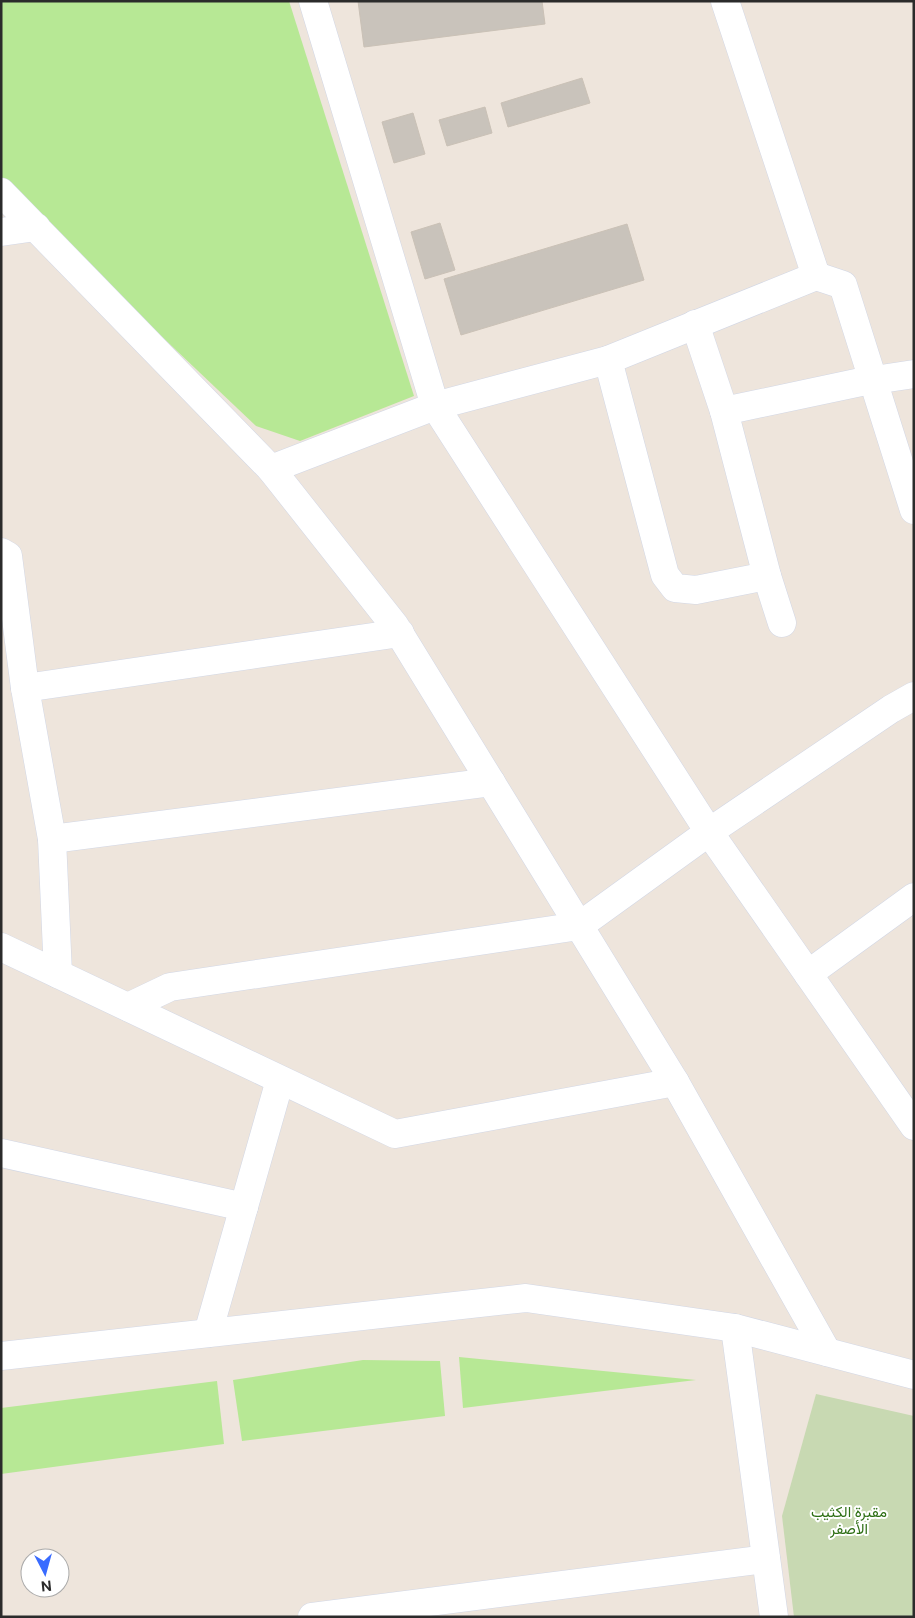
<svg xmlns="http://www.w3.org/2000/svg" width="915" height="1618" viewBox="0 0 915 1618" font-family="'Public Sans',Vazirmatn,sans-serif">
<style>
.green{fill:#b7e895}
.cemetery{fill:#c8d9b2}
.building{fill:#c9c3bb;stroke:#cac1b6}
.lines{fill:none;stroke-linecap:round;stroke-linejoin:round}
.minor-casing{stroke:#d2d7e5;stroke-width:29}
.minor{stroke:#fff;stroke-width:28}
.labels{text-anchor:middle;stroke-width:4;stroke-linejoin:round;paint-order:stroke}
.park-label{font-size:15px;fill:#2e6f15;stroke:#fff}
</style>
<rect width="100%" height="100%" fill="#eee5dc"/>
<g class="green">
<polygon points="1,1 289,1 414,396 300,441 256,426 1,184"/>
<polygon points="459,1357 696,1380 463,1408"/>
<polygon points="363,1360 440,1361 445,1416 242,1441 233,1380"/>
<polygon points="217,1381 224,1444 1,1474 1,1408"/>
</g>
<polygon class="cemetery" points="816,1394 914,1416 914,1617 794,1617 782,1516"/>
<g class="building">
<polygon points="358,1 542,1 545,24 364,47"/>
<polygon points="582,78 590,103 508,127 501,103"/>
<polygon points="485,107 492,133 447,146 439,120"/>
<polygon points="413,113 425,154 394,163 382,122"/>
<polygon points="440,223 455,270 425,279 411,232"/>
<polygon points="627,224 644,280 461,335 444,279"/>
</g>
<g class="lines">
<defs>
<g id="minor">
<polyline points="313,1 435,406 709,832 914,1126"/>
<polyline points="725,1 816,276"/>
<polyline points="1,192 271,469 395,626 675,1082 827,1352"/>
<polyline points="1,232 36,227"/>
<polyline points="695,324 724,411 767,576 782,623"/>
<polyline points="608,360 665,575 675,588 696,590 767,576"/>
<polyline points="724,411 861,382 914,374"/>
<polyline points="271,469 435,406 608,360 816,276 843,285 914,510"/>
<polyline points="1,552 8,556 25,688 52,839 58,974"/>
<polyline points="25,688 400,633"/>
<polyline points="52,839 491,782"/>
<polyline points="1,947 395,1134 675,1082"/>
<polyline points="808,974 914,897"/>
<polyline points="128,1007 170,987 579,926 709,832 891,709 914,696"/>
<polyline points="1,1153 244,1207"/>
<polyline points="735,1328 774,1617"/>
<polyline points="208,1333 280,1080"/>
<polyline points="1,1356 526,1298 735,1328 914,1375"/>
<polyline points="312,1617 766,1559"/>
</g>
</defs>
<use href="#minor" class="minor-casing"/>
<use href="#minor" class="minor"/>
</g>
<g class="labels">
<g class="park-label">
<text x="849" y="1517">مقبرة الكثيب<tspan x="849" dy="17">الأصفر</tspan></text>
</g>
</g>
<rect width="915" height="1618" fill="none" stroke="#2b2b2b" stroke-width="5"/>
<g transform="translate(45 1573) rotate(174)"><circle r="24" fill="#ffffff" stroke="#aaaaaa"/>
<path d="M0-4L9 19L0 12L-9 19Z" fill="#396bff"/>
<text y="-8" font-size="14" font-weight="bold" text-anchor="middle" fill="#2b2b2b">N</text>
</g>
</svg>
